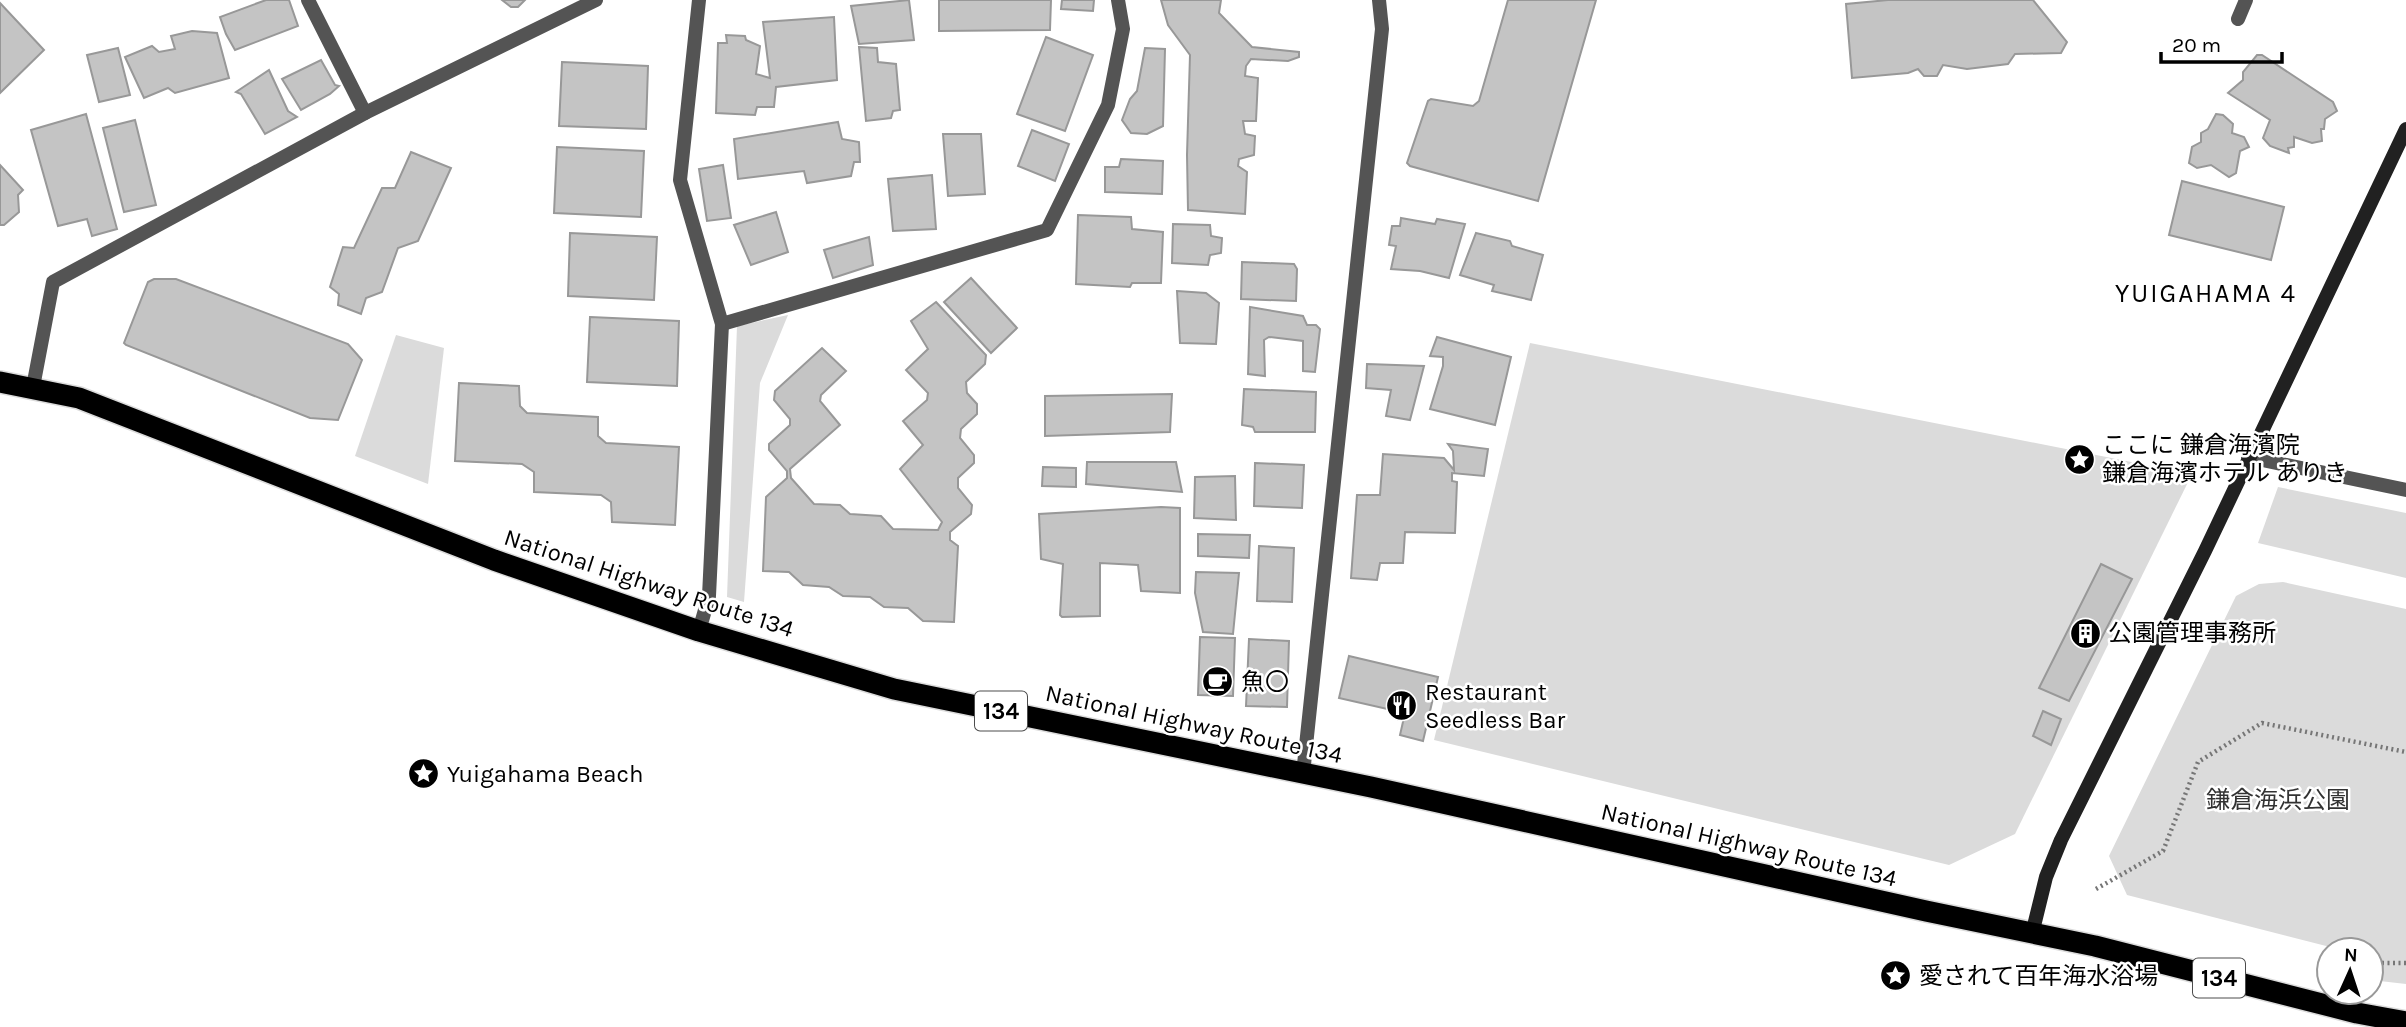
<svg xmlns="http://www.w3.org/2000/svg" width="2406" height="1027" viewBox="0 0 2406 1027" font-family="Karla,'Noto Sans JP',sans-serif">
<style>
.green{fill:#dbdbdb}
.building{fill:#c4c4c4;stroke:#989898;stroke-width:2}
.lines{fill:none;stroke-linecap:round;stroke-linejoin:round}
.highway-casing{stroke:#dbdbdb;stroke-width:24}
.path{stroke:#767676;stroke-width:4.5;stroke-dasharray:2 3.5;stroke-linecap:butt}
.lane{stroke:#545454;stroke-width:14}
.street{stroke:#545454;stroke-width:14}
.secondary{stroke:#212121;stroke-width:14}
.highway{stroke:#000;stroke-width:21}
.labels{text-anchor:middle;stroke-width:5;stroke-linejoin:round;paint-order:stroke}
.shield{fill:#fff;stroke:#4c4c4c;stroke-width:2}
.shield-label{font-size:23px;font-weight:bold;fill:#000}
.poi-label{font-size:24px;fill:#000;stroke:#fff;text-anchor:start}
.street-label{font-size:24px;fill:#000;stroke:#fff}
.park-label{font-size:24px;fill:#323232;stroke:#fff}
.neighbourhood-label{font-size:26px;letter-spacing:2px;fill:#000;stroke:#fff}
</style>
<rect width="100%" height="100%" fill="#fff"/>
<g class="green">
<polygon points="788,315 760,383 744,602 727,597 737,326"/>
<polygon points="396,335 444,348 428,484 355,456"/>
<polygon points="1530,343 2192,474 2015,834 1949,865 1434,740"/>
<polygon points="2278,487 2406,513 2406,578 2258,543"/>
<polygon points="2283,582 2406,609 2406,984 2371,980 2371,950 2334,948 2127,895 2109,856 2236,596 2259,584"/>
</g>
<g class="building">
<polygon points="266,0 289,0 298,26 235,50 226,34 220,17"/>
<polygon points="502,0 525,0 518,7 511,7"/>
<polygon points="909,0 914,40 859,44 851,6"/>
<polygon points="939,0 1051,0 1050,30 939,31"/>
<polygon points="1062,0 1094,0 1093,11 1061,9"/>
<polygon points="1161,0 1221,0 1219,13 1252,47 1299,52 1299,57 1288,61 1251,59 1246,66 1245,76 1258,78 1256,121 1243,121 1245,134 1255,136 1254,155 1239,159 1238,166 1247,172 1245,214 1188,210 1187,155 1190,55 1168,25"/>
<polygon points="1508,0 1596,0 1538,201 1410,166 1407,163 1428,101 1431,99 1473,106 1479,101"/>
<polygon points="1888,0 2033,0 2067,42 2061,53 2015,54 2008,64 1967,69 1943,65 1937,76 1924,76 1918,69 1908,73 1852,78 1846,4"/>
<polygon points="0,3 44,50 0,93"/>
<polygon points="834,17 837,80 776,87 774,107 757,107 755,115 716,113 718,43 727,43 726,35 745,36 746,40 760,46 756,74 770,78 763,22"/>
<polygon points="192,31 217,33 229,78 175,93 168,88 144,98 125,57 152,46 159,52 175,49 171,36"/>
<polygon points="1046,37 1093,55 1065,131 1017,114"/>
<polygon points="859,47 877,48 878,62 896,64 900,110 893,111 891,118 866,121"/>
<polygon points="118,48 130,95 99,102 87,55"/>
<polygon points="1145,48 1165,49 1163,126 1147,134 1131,133 1122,120 1130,99 1137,91"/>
<polygon points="2257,55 2262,55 2333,102 2337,111 2325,119 2324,129 2321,129 2322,141 2312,143 2294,137 2294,147 2288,148 2289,153 2270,146 2263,138 2270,120 2228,93 2243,80 2243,72"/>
<polygon points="321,60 335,85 339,86 330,94 301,110 282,79"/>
<polygon points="562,62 648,66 646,129 559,126"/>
<polygon points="269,70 288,111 297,117 265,134 241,94 236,92"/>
<polygon points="86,114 117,229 92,236 87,219 58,226 31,130"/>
<polygon points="2216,114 2223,115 2233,124 2232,133 2244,137 2249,147 2240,151 2236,173 2229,177 2211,165 2197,168 2189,163 2192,147 2201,142 2201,133 2208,129"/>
<polygon points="135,120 156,205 124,212 103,128"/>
<polygon points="838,122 842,139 859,142 860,162 854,162 851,176 807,183 804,171 738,179 734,139"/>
<polygon points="1032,130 1069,144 1055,181 1018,166"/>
<polygon points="943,134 981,134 985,194 948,196"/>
<polygon points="557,147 644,151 641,217 554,213"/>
<polygon points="411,152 451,168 418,241 398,248 382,292 366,298 361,314 338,305 339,294 330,287 343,247 354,248 382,188 395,188"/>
<polygon points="1121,159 1163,161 1162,194 1105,192 1105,167 1119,167"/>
<polygon points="0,165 23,190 18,195 19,212 4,225 0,225"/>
<polygon points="723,165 731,218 707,221 699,169"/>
<polygon points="932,175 936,229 893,231 888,179"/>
<polygon points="2182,181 2284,207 2271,260 2169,235"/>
<polygon points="776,212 788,252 751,265 734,225"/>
<polygon points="1078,215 1131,217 1132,229 1163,232 1161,283 1132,283 1130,287 1076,284"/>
<polygon points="1401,218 1435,224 1437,219 1465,224 1449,278 1420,271 1391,269 1396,246 1389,245 1392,226 1400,226"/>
<polygon points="1173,224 1210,225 1211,236 1222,238 1221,253 1210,255 1208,265 1172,263"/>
<polygon points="570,233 657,237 654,300 568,296"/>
<polygon points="1476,233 1510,241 1512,246 1543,255 1531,300 1492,291 1494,285 1460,275"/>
<polygon points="869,237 873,265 833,278 824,250"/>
<polygon points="1242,262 1294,264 1297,269 1296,301 1241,299"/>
<polygon points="971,278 1017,328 991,353 944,302"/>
<polygon points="154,279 176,279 348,344 362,360 338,420 310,418 126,345 124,343 148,282"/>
<polygon points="1177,291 1206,293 1219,303 1216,344 1180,343"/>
<polygon points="936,302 986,355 985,364 966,382 967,393 977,404 977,414 961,429 960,438 974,455 974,463 958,478 958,488 972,505 971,514 950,532 950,540 958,546 954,622 923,621 908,608 884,607 870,597 843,596 829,587 803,585 789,572 763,571 766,497 787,478 787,471 769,450 769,444 790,425 790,419 774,400 775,391 822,348 846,371 821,395 820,401 840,425 790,469 791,478 814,504 840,505 850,514 881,516 893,529 938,530 942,522 900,469 923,445 903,421 927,400 928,393 906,370 928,349 911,321"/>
<polygon points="1250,307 1303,316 1307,325 1316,325 1320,329 1315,372 1303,371 1303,341 1269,337 1264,340 1265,376 1248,374"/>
<polygon points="590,317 679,321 677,386 587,382"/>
<polygon points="1437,337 1511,357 1495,425 1430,409 1443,366 1443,357 1430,356"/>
<polygon points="1367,364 1424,366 1410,420 1386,416 1391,390 1366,388"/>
<polygon points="459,383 519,386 520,406 527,413 598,417 598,436 606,443 679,447 675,525 612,522 611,502 601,495 534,492 534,472 522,464 455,461"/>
<polygon points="1244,389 1316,392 1315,432 1255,432 1253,427 1242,425"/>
<polygon points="1172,394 1170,432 1045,436 1045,396"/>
<polygon points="1448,444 1488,449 1484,476 1452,473 1452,481 1457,482 1455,533 1405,532 1403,563 1380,563 1377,580 1351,578 1357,495 1380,495 1383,454 1444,458 1454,470 1453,451"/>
<polygon points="1087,462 1176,462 1182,492 1086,484"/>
<polygon points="1255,463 1304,465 1302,508 1254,506"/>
<polygon points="1043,467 1076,468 1076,487 1042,486"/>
<polygon points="1235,476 1236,520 1194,518 1195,477"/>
<polygon points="1161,507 1180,508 1180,593 1141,591 1138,565 1100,563 1100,616 1062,617 1060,615 1063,564 1041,559 1039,514"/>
<polygon points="1198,534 1250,535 1249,558 1198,556"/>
<polygon points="1259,546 1294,548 1292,602 1257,601"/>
<polygon points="2101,564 2132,579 2069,701 2039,688"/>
<polygon points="1196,572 1239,573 1233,634 1203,632 1195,593"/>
<polygon points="1200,637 1235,638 1233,696 1198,695"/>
<polygon points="1249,639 1289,641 1287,707 1246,706"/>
<polygon points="1349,656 1438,677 1423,741 1400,735 1405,713 1339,698"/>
<polygon points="2043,711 2061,719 2051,745 2033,736"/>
</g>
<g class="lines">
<defs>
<polyline id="highway" points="0,382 79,398 494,560 699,631 894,689 1371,787 1926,911 2095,946 2357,1013 2406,1022"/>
</defs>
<use href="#highway" class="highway-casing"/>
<g class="path">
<polyline points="2096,889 2163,851 2198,762 2262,723 2406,752"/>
<polyline points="2371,963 2406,963"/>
</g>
<polyline class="lane" points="2238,19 2246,0"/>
<g class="street">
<polyline points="308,0 365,113"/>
<polyline points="722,324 1047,230 1108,105 1123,29 1118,0"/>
<polyline points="33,387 53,282 365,113 596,0"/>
<polyline points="2248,457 2406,490"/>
<polyline points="699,631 709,596 722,324 680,180 699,0"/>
<polyline points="1303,774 1382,29 1379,0"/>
</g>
<polyline class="secondary" points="2032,934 2046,877 2061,840 2205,551 2406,129"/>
<use href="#highway" class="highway"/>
</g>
<defs>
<symbol id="sight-disc" viewBox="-11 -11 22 22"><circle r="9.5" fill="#000" stroke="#fff"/><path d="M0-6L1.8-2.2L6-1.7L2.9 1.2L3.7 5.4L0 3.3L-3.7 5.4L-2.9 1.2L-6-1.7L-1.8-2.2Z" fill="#fff"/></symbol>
<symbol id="building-disc" viewBox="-11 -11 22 22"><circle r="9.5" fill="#000" stroke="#fff"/><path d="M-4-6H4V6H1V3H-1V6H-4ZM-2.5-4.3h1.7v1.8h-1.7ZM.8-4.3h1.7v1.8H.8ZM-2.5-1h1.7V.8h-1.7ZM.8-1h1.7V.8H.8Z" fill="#fff"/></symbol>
<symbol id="cafe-disc" viewBox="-11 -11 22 22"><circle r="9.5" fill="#000" stroke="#fff"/><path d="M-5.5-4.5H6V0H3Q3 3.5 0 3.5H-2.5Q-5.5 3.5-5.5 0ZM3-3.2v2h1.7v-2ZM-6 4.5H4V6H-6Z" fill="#fff"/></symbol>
<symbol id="restaurant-disc" viewBox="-11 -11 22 22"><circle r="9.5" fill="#000" stroke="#fff"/><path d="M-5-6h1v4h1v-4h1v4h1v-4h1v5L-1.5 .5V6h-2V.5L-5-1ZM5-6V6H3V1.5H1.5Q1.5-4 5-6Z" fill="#fff"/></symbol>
</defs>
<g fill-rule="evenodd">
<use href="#sight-disc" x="2062" y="442" width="35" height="35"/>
<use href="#building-disc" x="2068" y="616" width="35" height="35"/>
<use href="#cafe-disc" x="1200" y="664" width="35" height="35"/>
<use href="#restaurant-disc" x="1384" y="688" width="35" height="35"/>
<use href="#sight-disc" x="406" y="756" width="35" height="35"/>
<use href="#sight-disc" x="1878" y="958" width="35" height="35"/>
</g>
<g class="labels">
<g class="shield">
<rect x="975" y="691.5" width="52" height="39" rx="5"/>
<rect x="2193" y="958.5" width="52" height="39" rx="5"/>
</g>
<g class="shield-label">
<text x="1001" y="719">134</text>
<text x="2219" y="986">134</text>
</g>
<g class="poi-label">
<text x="2102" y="453">ここに 鎌倉海濱院<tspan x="2102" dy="28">鎌倉海濱ホテル ありき</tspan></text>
<text x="2108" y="641">公園管理事務所</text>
<text x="1241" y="690">魚〇</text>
<text x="1425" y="700">Restaurant<tspan x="1425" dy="28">Seedless Bar</tspan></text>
<text x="447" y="782">Yuigahama Beach</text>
<text x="1919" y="984">愛されて百年海水浴場</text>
</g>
<g class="street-label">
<text transform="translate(649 583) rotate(18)" y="8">National Highway Route 134</text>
<text transform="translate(1194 724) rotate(12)" y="8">National Highway Route 134</text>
<text transform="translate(1749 845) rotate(13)" y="8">National Highway Route 134</text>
</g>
<g class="park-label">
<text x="2278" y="808">鎌倉海浜公園</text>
</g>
<g class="neighbourhood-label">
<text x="2206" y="302">YUIGAHAMA 4</text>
</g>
</g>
<g transform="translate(2350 971) rotate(3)"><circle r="33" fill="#ffffff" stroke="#999999" stroke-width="2"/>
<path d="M0-5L12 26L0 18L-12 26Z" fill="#000000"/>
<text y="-10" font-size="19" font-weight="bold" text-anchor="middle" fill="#000000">N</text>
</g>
<path d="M2161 52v10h121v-10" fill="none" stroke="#000000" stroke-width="3.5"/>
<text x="2172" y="52" font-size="21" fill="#000000" stroke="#ffffff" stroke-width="5" paint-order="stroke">20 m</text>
</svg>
